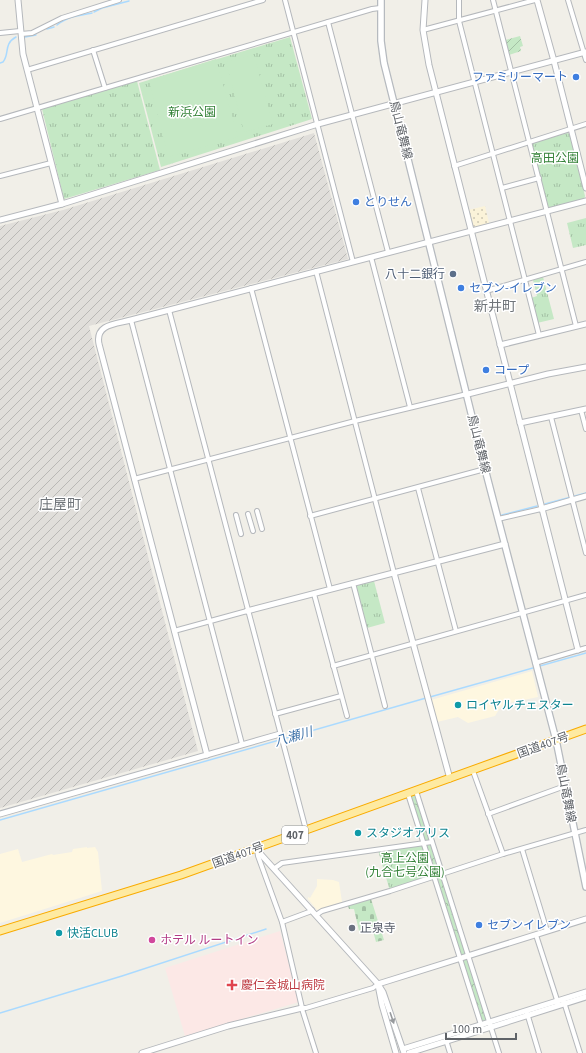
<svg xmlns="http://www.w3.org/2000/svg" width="586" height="1053" viewBox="0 0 586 1053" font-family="'Source Sans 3','Noto Sans JP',sans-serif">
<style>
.commercial{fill:#fef7e0}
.industrial{fill:url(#industrial-furrows)}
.medical{fill:#fce8e6}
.grass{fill:url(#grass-tufts)}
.forest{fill:url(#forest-crowns)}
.sand{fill:url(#sand-dots)}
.cemetery{fill:url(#cemetery-stones)}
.garden{fill:url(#garden-furrows)}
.pitch{fill:#c5e8c5}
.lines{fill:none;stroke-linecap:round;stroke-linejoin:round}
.stream{stroke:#aadaff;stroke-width:1.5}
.minor-casing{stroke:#b5b8bc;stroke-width:6}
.tertiary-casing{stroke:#b5b8bc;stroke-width:7}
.secondary-casing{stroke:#b6babf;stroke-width:8}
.trunk-casing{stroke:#f9ab00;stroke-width:9}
.minor{stroke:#fff;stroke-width:4}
.tertiary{stroke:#fff;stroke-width:5}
.secondary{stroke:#fff;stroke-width:5.5}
.trunk{stroke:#feeaa1;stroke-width:7}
.oneway{fill:#979a9d}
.shop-dot{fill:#3f7fe0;stroke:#fff;stroke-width:1.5}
.service-dot{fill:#5c6f8a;stroke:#fff;stroke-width:1.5}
.culture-dot{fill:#0f9aa8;stroke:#fff;stroke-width:1.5}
.worship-dot{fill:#6b7280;stroke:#fff;stroke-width:1.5}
.hotel-dot{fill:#d1479c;stroke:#fff;stroke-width:1.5}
.health-dot{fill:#e0444e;stroke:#fff;stroke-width:1.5}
.labels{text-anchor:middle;stroke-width:3;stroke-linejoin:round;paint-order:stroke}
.shield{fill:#fff;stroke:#8f9295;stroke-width:1}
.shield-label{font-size:11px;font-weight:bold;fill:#5f6368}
.shop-label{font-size:12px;fill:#366cbe;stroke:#fff;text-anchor:start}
.park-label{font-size:12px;fill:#348238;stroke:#fff}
.street-label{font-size:12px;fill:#5f6368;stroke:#fff}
.service-label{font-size:12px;fill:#4e5e75;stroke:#fff;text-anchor:end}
.culture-label{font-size:12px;fill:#0d838f;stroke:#fff;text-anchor:start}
.worship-label{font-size:12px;fill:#5b616d;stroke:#fff;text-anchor:start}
.hotel-label{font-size:12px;fill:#b23c85;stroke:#fff;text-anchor:start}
.health-label{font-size:12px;fill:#be3a42;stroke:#fff;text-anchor:start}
.water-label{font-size:13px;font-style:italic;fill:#4174aa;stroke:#fff}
.quarter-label{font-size:14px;fill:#70757a;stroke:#fff}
</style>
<defs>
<pattern id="industrial-furrows" width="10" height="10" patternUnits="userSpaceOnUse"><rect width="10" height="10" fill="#e0deda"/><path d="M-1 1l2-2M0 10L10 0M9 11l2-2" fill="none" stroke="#b9b8b5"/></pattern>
<pattern id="grass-tufts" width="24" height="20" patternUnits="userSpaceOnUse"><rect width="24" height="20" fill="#c5e8c5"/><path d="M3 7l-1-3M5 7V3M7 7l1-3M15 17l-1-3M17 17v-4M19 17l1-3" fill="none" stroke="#a3c0a4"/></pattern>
<pattern id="forest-crowns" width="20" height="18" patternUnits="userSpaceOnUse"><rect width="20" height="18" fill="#c5e8c5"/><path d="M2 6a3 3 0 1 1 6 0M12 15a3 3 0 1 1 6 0" fill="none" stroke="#a3c0a4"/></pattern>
<pattern id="sand-dots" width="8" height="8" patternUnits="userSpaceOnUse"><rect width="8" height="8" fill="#fbf3d9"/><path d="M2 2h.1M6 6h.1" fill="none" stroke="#cec8b4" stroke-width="1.8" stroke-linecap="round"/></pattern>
<pattern id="cemetery-stones" width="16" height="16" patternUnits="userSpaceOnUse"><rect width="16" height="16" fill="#c5e8c5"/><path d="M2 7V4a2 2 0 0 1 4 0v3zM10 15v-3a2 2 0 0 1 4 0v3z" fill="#a3c0a4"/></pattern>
<pattern id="garden-furrows" width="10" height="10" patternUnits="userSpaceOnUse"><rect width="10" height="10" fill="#c5e8c5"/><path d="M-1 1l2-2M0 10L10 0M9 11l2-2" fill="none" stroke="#a3c0a4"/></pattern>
</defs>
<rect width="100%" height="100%" fill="#f1efe8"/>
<g class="commercial">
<polygon points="532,671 538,697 505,704 500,708 495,716 468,723 458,717 437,722 431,700"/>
<polygon points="87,847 87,848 95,847 98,852 102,891 0,923 0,854 18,849 22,862 52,854 53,855 72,852 73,849"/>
<polygon points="317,879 333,880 339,882 342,902 317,910 308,899 308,897 310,898 317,886"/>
</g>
<polygon class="industrial" points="314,133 348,259 89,326 198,751 0,808 0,226 63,210"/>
<polygon class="medical" points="280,931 299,1002 185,1036 165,968"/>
<g class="grass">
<polygon points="290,37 312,119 161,167 139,83"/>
<polygon points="137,81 160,170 64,199 42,109"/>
<polygon points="567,133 570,134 585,196 584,199 550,208 548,206 532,145 533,143"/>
<polygon points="586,218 586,245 573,248 567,223"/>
<polygon points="543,277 554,319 537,323 531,298 537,296 533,280"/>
<polygon points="374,581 385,623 367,628 356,586"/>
<polygon points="424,843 434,876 390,891 378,850"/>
</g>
<polygon class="forest" points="416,791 489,1021 481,1024 408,794"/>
<polygon class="sand" points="485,206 489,223 475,227 473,226 468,210"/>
<polygon class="cemetery" points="371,899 384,940 376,942 373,931 359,931 354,909 349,909 348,906"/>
<polygon class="garden" points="520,36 523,46 520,47 521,51 509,55 505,40"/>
<g class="pitch">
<polygon points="254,55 273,124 244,132 226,62"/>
<polygon points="216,59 238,137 168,157 149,80"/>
</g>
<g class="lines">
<g class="stream">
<polyline points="94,12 102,8 129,1"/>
<path d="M57,25C67,17 80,15 92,13"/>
<polyline points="47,29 54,27"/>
<polyline points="25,37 36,35"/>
<path d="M0,63L3,62C10,54 3,44 16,37"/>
<polyline points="545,504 586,493"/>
<polyline points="502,515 537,506"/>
<polyline points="430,697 586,653"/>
<polyline points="0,820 426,698"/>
<polyline points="0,1013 122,976 266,929"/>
</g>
<defs>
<g id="minor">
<polyline points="285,0 353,262"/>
<polyline points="459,0 459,21 539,335"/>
<polyline points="493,0 576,326"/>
<polyline points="568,0 586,60"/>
<polyline points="328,22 388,252"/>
<polyline points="423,30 535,0"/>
<polyline points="0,33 20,31"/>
<polyline points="21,34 32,33 62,18 119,0"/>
<polyline points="93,50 105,88"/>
<polyline points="27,70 263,0"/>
<polyline points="0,119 372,9 380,8"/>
<polyline points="454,166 586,124"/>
<polyline points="0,176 51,163"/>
<polyline points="502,188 539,178"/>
<polyline points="371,257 410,407"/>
<polyline points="316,271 394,573"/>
<polyline points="251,288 330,589"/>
<polyline points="486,291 586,262"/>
<polyline points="169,310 306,830"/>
<polyline points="131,320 242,744"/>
<polyline points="581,410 586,429"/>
<polyline points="551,417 586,553"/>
<polyline points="134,479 355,421 467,394"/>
<polyline points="418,488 456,631"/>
<polyline points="257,511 262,529"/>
<polyline points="248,514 253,531"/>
<polyline points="236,515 241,534"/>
<polyline points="310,516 485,469"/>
<polyline points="498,519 541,509"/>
<polyline points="353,583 385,706"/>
<polyline points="314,594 347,716"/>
<polyline points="174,631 247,611"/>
<polyline points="535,663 586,648"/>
<polyline points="333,666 586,595"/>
<polyline points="275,714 341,696"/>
<polyline points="473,771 503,854"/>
<polyline points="416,791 499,1053"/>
<polyline points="408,794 482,1028"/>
<polyline points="488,814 565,786"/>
<polyline points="257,849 258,856 282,922 303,1012 316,1053"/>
<polyline points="522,849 547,931"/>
<polyline points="275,868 282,863 432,842"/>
<polyline points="316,915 322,911 390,891 503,854 586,830"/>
<polyline points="282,922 309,912 312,910"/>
<polyline points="536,935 558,1003"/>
<polyline points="564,1002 580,1053"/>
<polyline points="302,1008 306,1008 373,988 378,984"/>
<polyline points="527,1013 539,1053"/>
<polyline points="446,1040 450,1053"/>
</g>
<g id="tertiary">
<polyline points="18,0 23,54 62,204"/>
<polyline points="425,0 423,30 429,65 578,650"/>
<polyline points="537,0 554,61 586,188"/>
<polyline points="0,220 62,204 318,124 586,52"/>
<polyline points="500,345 586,324"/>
<polyline points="468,394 548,374 586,367"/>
<polyline points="520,423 586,409"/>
<polyline points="541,509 586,496"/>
<polyline points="394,573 450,779"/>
<polyline points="247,611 505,544"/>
<path d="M207,755L99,344C95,324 116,324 131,320L586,201"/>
<polyline points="0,814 280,734"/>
<polyline points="256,849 378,984 383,992 404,1053"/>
<polyline points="378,984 586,919"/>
<polyline points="378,985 382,1005 396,1053"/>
<polyline points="403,1049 586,992"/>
<polyline points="142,1053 228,1026 302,1008"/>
<polyline points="409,1053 586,997"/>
</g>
<polyline id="secondary" points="381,0 381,41 384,63 485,469 556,740 586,887"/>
<polyline id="trunk" points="0,931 181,875 586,729"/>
</defs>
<use href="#minor" class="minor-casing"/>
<use href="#tertiary" class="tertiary-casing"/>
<use href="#secondary" class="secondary-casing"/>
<use href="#trunk" class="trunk-casing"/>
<use href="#minor" class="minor"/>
<use href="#tertiary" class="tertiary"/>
<use href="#secondary" class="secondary"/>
<use href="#trunk" class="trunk"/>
</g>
<defs><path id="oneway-solid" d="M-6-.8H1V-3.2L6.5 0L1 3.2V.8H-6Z"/></defs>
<use class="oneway" href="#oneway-solid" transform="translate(392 1018) rotate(71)"/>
<g class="shop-dot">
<circle cx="576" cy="77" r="4"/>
<circle cx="356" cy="202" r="4"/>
<circle cx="461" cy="288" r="4"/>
<circle cx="486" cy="370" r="4"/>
<circle cx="479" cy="925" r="4"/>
</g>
<circle class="service-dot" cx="453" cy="274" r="4"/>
<g class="culture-dot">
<circle cx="458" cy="705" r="4"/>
<circle cx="358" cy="833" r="4"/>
<circle cx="59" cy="933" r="4"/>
</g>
<circle class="worship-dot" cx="352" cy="928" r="4"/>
<circle class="hotel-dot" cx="152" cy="940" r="4"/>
<path class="health-dot" d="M230 979h4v4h4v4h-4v4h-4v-4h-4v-4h4z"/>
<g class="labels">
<rect class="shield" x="282" y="826" width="26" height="18" rx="3"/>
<g class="shield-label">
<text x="295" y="839">407</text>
</g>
<g class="shop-label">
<text x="568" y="81" text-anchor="end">ファミリーマート</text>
<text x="364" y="206">とりせん</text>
<text x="469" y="292">セブン-イレブン</text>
<text x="494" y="374">コープ</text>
<text x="487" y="929">セブンイレブン</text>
</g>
<g class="park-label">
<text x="192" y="116">新浜公園</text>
<text x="555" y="162">高田公園</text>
<text x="405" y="862">高上公園<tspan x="405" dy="14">(九合七号公園)</tspan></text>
</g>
<g class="street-label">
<text transform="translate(401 130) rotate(76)" y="4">鳥山竜舞線</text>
<text transform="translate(479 444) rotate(76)" y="4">鳥山竜舞線</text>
<text transform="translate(543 745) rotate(-20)" y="4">国道407号</text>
<text transform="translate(566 793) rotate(79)" y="4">鳥山竜舞線</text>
<text transform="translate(238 855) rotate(-20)" y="4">国道407号</text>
</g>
<g class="service-label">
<text x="445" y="278">八十二銀行</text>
</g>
<g class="culture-label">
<text x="466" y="709">ロイヤルチェスター</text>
<text x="366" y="837">スタジオアリス</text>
<text x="67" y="937">快活CLUB</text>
</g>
<g class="worship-label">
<text x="360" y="932">正泉寺</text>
</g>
<g class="hotel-label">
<text x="160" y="944">ホテル ルートイン</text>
</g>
<g class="health-label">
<text x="241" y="989">慶仁会城山病院</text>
</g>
<g class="water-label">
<text transform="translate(293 736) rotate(-16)" y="5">八瀬川</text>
</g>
<g class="quarter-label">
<text x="495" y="311">新井町</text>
<text x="60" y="509">庄屋町</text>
</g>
</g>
<path d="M446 1033v6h70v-6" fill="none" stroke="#5f6368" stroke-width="2"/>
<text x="452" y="1033" font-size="12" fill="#5f6368" stroke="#ffffff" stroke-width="3" paint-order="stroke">100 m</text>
</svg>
